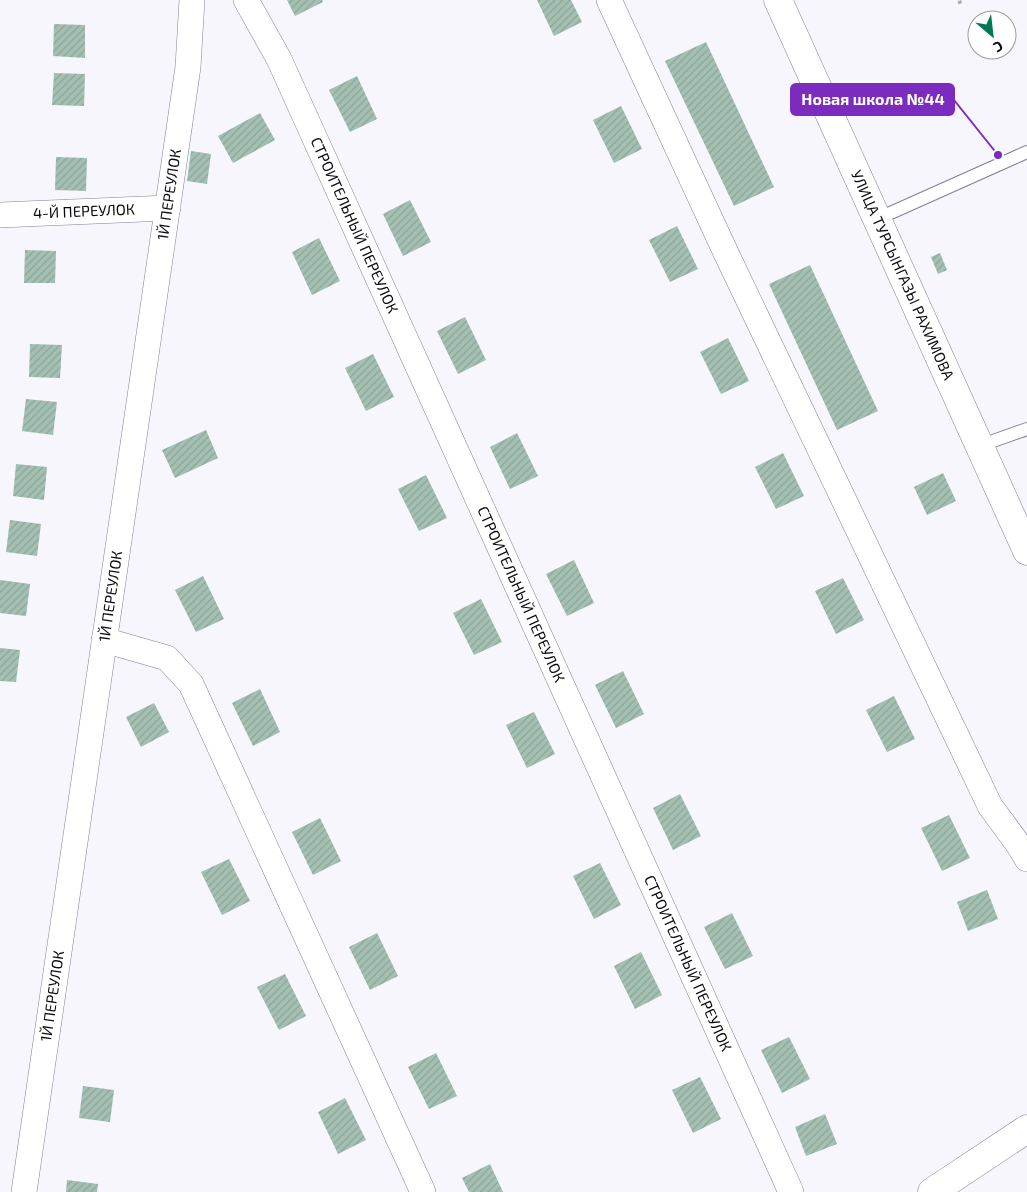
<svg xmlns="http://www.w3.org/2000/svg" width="1027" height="1192" viewBox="0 0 1027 1192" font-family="'Exo 2',sans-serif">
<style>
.building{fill:url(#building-hatch)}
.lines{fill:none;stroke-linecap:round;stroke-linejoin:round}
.lane-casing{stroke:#81819a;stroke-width:14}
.street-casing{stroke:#81819a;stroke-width:26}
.secondary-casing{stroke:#81819a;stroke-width:29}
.path{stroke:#acacb2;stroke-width:3;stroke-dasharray:4 4;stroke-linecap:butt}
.lane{stroke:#fff;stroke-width:12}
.street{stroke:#fff;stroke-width:25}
.secondary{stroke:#fff;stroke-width:28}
.labels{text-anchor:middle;stroke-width:4;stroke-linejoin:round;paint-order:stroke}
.street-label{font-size:15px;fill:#0b0b13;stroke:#fff}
.leader{fill:none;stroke:#7b2cbf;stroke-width:2}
.callout-dot{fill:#7b2cbf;stroke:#fff;stroke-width:2}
.callout{fill:#7b2cbf;stroke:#7b2cbf;stroke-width:2}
.callout-label{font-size:16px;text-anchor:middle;font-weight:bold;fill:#fff}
</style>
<defs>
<pattern id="building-hatch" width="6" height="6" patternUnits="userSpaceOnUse" patternTransform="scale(1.25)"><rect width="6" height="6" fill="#a4c0b2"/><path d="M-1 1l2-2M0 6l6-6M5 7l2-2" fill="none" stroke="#8ca498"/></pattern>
</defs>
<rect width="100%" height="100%" fill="#f6f6fc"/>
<g class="building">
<polygon points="287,0 322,0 323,2 295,16"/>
<polygon points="537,0 571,0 582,22 554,36"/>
<polygon points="54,24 85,25 85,58 53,56"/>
<polygon points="706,42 774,187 734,206 665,61"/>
<polygon points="54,73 85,74 84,106 52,105"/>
<polygon points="357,76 377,119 350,132 329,90"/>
<polygon points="621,106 642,149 614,163 593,120"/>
<polygon points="260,113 275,140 233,163 218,136"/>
<polygon points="191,151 211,154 207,184 187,181"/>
<polygon points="56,157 87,158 86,191 55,190"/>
<polygon points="410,200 431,242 403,256 383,214"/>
<polygon points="677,226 698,269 670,282 649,240"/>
<polygon points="319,238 340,281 312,295 292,252"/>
<polygon points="25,250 56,251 55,283 24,283"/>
<polygon points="940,253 947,270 938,274 931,257"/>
<polygon points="810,265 878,411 837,430 769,284"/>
<polygon points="465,317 486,360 458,374 437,331"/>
<polygon points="728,338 749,381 721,394 700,352"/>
<polygon points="30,344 62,345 60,378 29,377"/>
<polygon points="373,354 394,397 366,411 345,368"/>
<polygon points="26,399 57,402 53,435 22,431"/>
<polygon points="206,430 218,458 175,478 162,450"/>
<polygon points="517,433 538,476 510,489 490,447"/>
<polygon points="783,453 804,496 776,509 755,467"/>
<polygon points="16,464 47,467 44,500 13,496"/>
<polygon points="943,473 956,501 927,515 914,487"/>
<polygon points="426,475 447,518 419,531 398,489"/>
<polygon points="10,520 41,524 37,556 6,552"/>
<polygon points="574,560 594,603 567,616 546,574"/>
<polygon points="203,576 224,619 196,632 175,590"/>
<polygon points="843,578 864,620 836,634 815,591"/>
<polygon points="0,580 30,584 26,616 0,613"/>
<polygon points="481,599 502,642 474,655 453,613"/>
<polygon points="0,648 20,650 16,682 0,681"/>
<polygon points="623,671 644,714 616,728 595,685"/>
<polygon points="260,689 280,732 253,746 232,703"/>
<polygon points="894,696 915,739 887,752 866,710"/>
<polygon points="154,703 169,732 141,747 126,717"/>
<polygon points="534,712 555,754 527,768 506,725"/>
<polygon points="680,794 701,836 673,850 653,808"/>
<polygon points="949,815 970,858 942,871 921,828"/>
<polygon points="320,818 341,861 313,875 292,832"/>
<polygon points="229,859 250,901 222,915 201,872"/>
<polygon points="600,863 621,905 594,919 573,876"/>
<polygon points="987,890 998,919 968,931 957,902"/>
<polygon points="732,913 753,956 725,969 704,927"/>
<polygon points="377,933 398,976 370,990 349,947"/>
<polygon points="641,952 662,995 635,1009 614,966"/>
<polygon points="285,974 306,1016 279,1030 257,987"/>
<polygon points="789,1037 810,1079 782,1093 761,1050"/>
<polygon points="436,1053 457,1096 429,1109 408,1067"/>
<polygon points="700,1077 721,1119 693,1133 672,1090"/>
<polygon points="83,1086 114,1090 110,1122 79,1118"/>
<polygon points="345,1098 366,1140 338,1154 318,1112"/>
<polygon points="825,1114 837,1144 806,1156 795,1127"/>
<polygon points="490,1164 503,1192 469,1192 462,1178"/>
<polygon points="67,1180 98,1184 97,1192 66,1192"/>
</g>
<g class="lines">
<defs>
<g id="lane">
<polyline points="877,219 1027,152"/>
<polyline points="979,446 1027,429"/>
</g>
<g id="street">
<path id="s1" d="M246,0L279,59L791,1192"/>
<polyline points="609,0 726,253 990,806 1018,844 1027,859"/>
<path id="s2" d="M0,215L168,208"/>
<polyline points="104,640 167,658 191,684 423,1192"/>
<path id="s3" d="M24,1192L188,67L192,0"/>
</g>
<g id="secondary">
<path id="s4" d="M778,0L1027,551"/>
<polyline points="932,1192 1027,1129"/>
</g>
</defs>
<use href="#lane" class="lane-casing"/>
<use href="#street" class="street-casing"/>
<use href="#secondary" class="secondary-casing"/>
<polyline class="path" points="958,3 965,0"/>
<use href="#lane" class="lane"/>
<use href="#street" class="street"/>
<use href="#secondary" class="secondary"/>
</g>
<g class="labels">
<g class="street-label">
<text dy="5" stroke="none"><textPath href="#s3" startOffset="1008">1Й ПЕРЕУЛОК</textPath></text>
<text dy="5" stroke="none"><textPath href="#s2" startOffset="84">4-Й ПЕРЕУЛОК</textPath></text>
<text dy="5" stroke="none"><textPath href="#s1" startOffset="250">СТРОИТЕЛЬНЫЙ ПЕРЕУЛОК</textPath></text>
<text dy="5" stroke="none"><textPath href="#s4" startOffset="302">УЛИЦА ТУРСЫНГАЗЫ РАХИМОВА</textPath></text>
<text dy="5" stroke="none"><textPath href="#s1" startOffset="655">СТРОИТЕЛЬНЫЙ ПЕРЕУЛОК</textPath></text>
<text dy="5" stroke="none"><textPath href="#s3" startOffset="602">1Й ПЕРЕУЛОК</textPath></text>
<text dy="5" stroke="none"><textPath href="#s1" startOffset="1060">СТРОИТЕЛЬНЫЙ ПЕРЕУЛОК</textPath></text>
<text dy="5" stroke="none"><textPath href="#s3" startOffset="198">1Й ПЕРЕУЛОК</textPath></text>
</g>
</g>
<path class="leader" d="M998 155L954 100"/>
<circle class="callout-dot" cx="998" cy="155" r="5"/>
<rect class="callout" x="791" y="84" width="163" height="31" rx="5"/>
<g class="callout-label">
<text x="873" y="105">Новая школа №44</text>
</g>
<g transform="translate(992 35) rotate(152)"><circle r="24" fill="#ffffff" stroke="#9d9da1"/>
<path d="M0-4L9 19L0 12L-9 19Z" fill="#007855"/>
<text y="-8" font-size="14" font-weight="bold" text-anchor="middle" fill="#0b0b13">С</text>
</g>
</svg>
